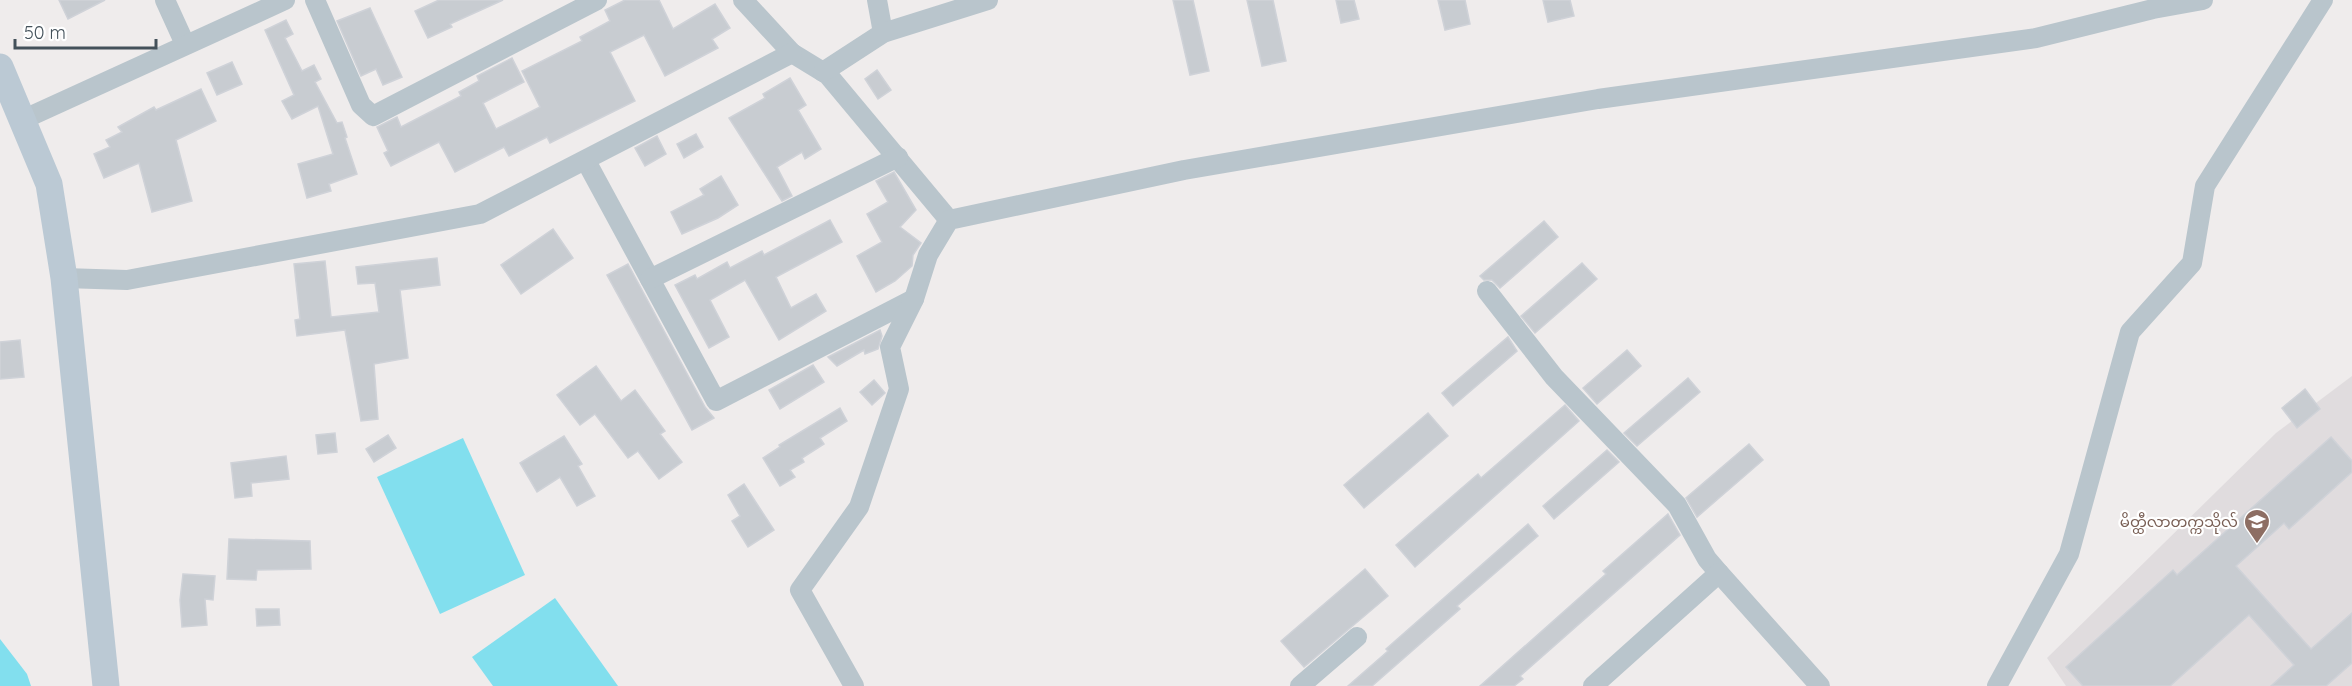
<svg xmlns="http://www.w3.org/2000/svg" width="2352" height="686" viewBox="0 0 2352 686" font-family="Quicksand,'Noto Sans Myanmar',sans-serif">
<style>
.education{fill:#e0dcde}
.water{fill:#82dfee}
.building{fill:#c8ccd1;stroke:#cfd2d8;stroke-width:1.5}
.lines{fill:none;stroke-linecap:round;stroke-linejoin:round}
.street{stroke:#b9c5cc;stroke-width:20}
.secondary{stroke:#bbc9d4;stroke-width:27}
.labels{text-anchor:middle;stroke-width:4.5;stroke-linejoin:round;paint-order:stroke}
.education-label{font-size:15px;fill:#785e54;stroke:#fff;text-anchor:end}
</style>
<rect width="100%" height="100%" fill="#efecec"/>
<polygon class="education" points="2352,376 2352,686 2066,686 2047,658 2276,433"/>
<g class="water">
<polygon points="463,438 525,575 440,614 377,477"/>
<polygon points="555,598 618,686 493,686 472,657"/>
<polygon points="0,639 27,674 31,686 0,686"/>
</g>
<g class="building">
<polygon points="59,0 105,0 68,19"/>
<polygon points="439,0 503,0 450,24 452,27 428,38 415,11"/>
<polygon points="625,0 659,0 673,29 715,4 730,28 712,39 718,48 665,76 644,35 610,52 635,101 550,143 547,137 509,156 504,147 455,172 439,142 391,166 384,153 388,151 377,127 397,117 401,127 461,96 459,92 479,81 477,76 512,58 524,82 483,103 496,129 540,107 522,71 582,41 580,37 610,21 605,10"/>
<polygon points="1173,0 1193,0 1209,71 1190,75"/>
<polygon points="1247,0 1273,0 1286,61 1262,66"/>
<polygon points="1336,0 1354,0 1359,19 1341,23"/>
<polygon points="1438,0 1465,0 1470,24 1445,30"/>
<polygon points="1543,0 1570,0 1574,16 1548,22"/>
<polygon points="370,8 402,77 383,85 376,69 361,76 337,21"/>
<polygon points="286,20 293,34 285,38 302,71 314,65 321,79 315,82 337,123 342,122 347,137 345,138 357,174 329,184 331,191 307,198 298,164 333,154 318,106 292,119 282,101 294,95 265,30"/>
<polygon points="232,62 242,84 217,95 207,73"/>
<polygon points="877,70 891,90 878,99 865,79"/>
<polygon points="790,78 806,105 798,110 821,149 805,159 802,152 777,167 792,196 782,201 729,118 765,98 763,94"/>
<polygon points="201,89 216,121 176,140 192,201 152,212 139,163 104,178 94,154 110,147 106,140 122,132 118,127 154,107 156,110"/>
<polygon points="696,134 703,147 684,158 677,144"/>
<polygon points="657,136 666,154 645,166 635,148"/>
<polygon points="894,172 916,210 900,227 921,243 913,255 912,266 895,281 876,292 857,256 882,242 867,214 888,202 876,181"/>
<polygon points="721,176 738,205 718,218 682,234 671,212 704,195 700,189"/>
<polygon points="830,220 842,242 776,277 791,308 816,294 826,311 779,340 745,280 710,300 729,337 709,348 675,285 695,275 697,279 727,262 730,268 762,251 764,255"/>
<polygon points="1544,221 1558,237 1500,288 1492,280 1484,280 1480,276"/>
<polygon points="553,229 573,258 521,294 501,265"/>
<polygon points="437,258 440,285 400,290 408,358 374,364 378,419 361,421 345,330 297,336 295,320 300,319 294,264 325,261 331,317 379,312 375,283 358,284 356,267"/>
<polygon points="1582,263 1597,279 1535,333 1521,316"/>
<polygon points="628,264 705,407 714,418 692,430 607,275"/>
<polygon points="880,330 882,336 878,349 865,354 864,350 837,366 828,357"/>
<polygon points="1508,337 1517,351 1453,406 1442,393"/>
<polygon points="20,340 24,377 0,379 0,342"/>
<polygon points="1627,350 1641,366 1597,404 1583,388"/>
<polygon points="813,365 824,382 780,409 769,390"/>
<polygon points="596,366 621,401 635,390 665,431 660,434 682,462 659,479 638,451 628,458 595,414 580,425 557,395"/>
<polygon points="1688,378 1700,392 1637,446 1624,433"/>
<polygon points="874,380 885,393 872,405 860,392"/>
<polygon points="2305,389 2320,409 2297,428 2282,408"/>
<polygon points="1565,405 1579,421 1415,567 1396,545 1478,474 1481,478"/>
<polygon points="840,408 847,421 820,438 824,444 802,458 804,462 790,470 795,477 780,486 763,458 780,447 779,445"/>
<polygon points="1428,413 1448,436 1364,508 1344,485"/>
<polygon points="335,433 337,452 318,454 316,435"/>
<polygon points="388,435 396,448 374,462 366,449"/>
<polygon points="564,436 582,464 578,466 595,496 577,506 560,477 537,492 520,463"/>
<polygon points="2331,437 2352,461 2352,472 2289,529 2284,523 2236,566 2311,649 2352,613 2352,663 2326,686 2271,686 2294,665 2249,615 2170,686 2083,686 2066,667 2173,570 2177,575"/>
<polygon points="1749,444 1763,460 1697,517 1686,498"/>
<polygon points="1607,450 1619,462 1554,519 1543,506"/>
<polygon points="286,456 289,479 251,483 252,496 235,498 231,463"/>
<polygon points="744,484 774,530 748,547 732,521 740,516 728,495"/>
<polygon points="1668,514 1680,535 1520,676 1523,679 1514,686 1480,686 1606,574 1603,571"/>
<polygon points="1528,524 1538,536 1457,606 1460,609 1372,686 1348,686 1388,651 1386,649"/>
<polygon points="229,539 310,541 311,569 257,570 256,580 227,579"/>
<polygon points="1365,569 1388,596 1304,667 1281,641"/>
<polygon points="183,574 215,576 213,600 205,599 207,625 182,627 180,600"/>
<polygon points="256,609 279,609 280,625 257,626"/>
</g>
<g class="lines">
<g class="street">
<polyline points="165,0 185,44"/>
<polyline points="315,0 361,105 373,116 597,0"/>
<polyline points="743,0 792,53 828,75 949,220"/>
<polyline points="877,0 883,33"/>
<polyline points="823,72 883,33 988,0"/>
<polyline points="22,120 285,0"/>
<polyline points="586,161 716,401 914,299"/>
<polyline points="64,278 127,280 480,214 792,53"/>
<polyline points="650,279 898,157"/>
<polyline points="1487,291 1554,377 1677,505 1707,559 1719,573"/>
<polyline points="854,686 800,590 859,507 899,389 890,347 914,299 928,255 949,220 1184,170 1598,99 2036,38 2153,9 2203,0"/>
<polyline points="1300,686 1357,637"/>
<polyline points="1593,686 1719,573 1820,686"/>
<polyline points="1997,686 2069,554 2130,332 2192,263 2205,186 2323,0"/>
</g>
<polyline class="secondary" points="0,67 49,184 64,278 106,686"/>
</g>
<defs>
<symbol id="university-pin" viewBox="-11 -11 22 30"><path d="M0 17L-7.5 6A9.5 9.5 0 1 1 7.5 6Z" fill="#8d6e63" stroke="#fff"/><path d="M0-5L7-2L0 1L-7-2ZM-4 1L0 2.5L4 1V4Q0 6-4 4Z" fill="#fff"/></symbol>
</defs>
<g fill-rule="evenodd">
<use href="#university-pin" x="2242" y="507" width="30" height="40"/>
</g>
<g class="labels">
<g class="education-label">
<text x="2238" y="527">မိတ္ထီလာတက္ကသိုလ်</text>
</g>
</g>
<path d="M15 39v9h141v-9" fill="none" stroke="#44515a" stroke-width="3"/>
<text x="24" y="39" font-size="18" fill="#44515a" stroke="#ffffff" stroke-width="4.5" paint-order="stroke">50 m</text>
</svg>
